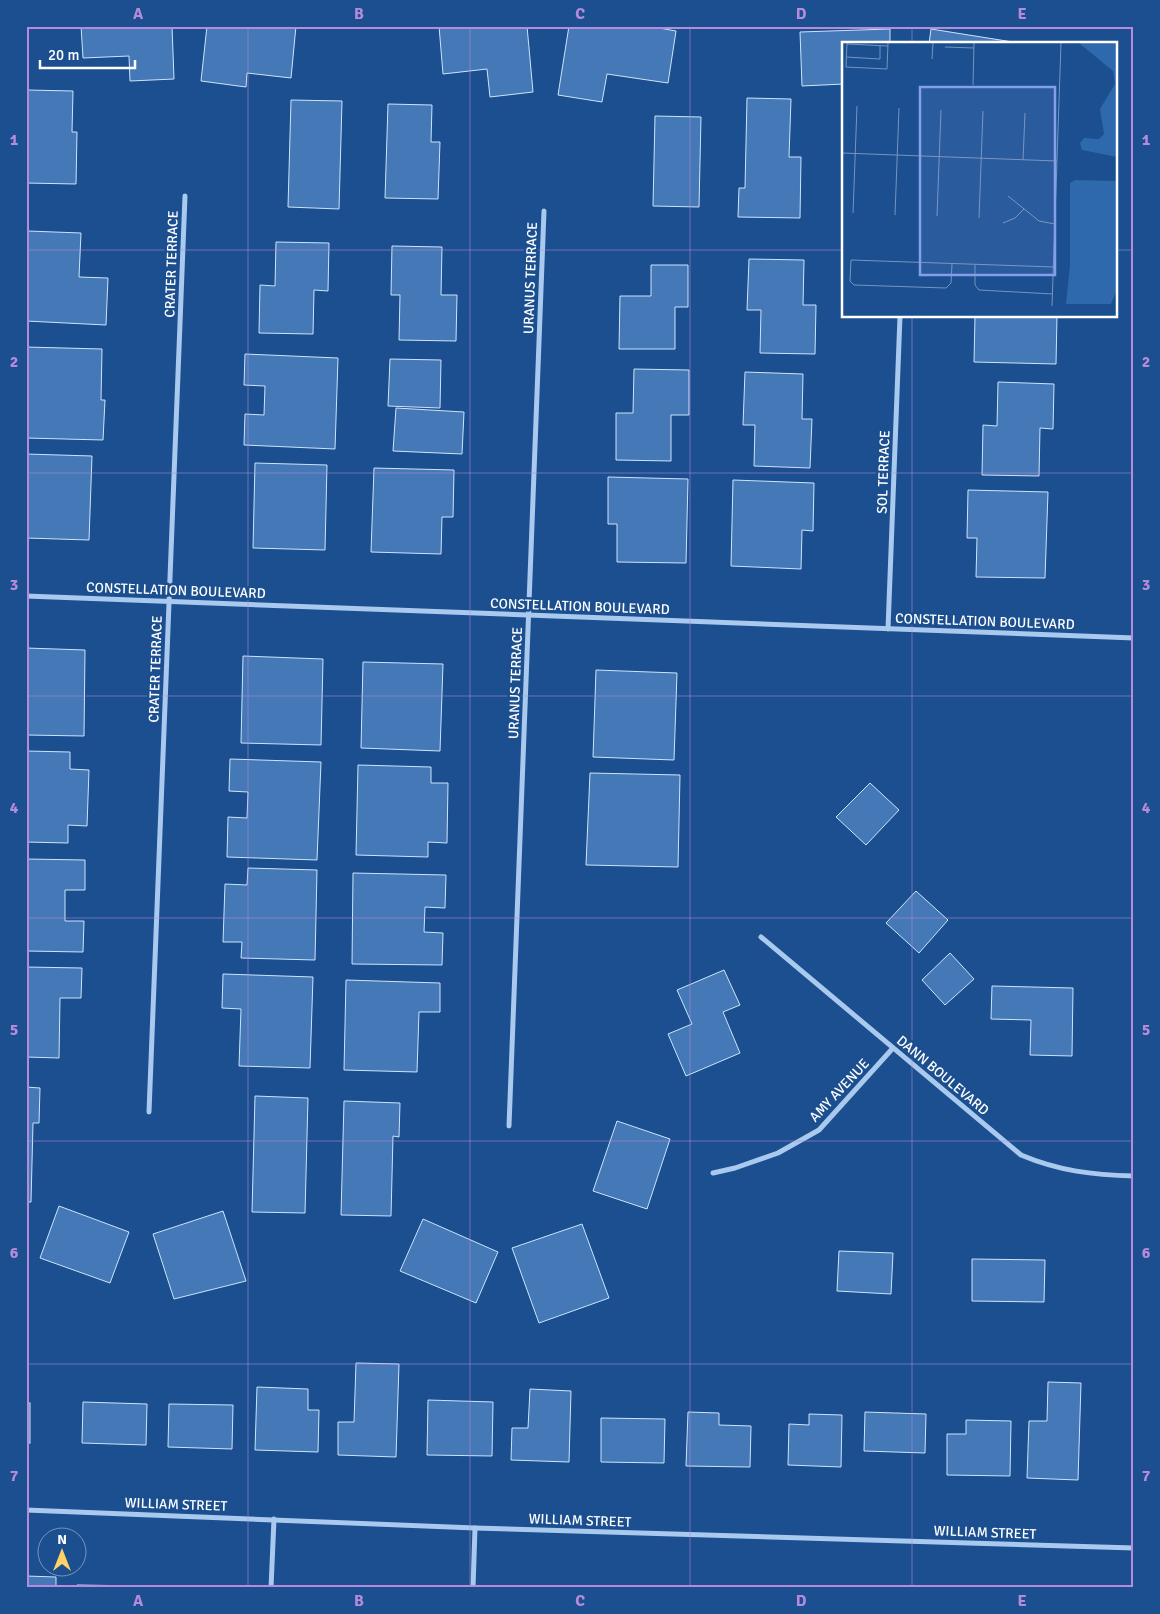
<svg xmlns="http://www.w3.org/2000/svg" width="1160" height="1614" viewBox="0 0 1160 1614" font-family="Signika,sans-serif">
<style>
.building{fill:#4478b7;stroke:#cfe3fa}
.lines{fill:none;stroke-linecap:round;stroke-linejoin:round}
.street{stroke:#a9c9ee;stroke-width:5}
.grid{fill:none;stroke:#b68bdc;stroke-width:1;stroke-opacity:0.55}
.labels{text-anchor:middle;stroke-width:5;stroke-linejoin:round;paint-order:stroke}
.street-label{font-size:14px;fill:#fff;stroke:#1b4f8f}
.inset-road{fill:none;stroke:#7695bc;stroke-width:1}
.view{fill:#839eea;fill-opacity:0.15;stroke:#839eea;stroke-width:2.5}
.inset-edge{fill:none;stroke:#fff;stroke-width:2.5}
.neatline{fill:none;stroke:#b68bdc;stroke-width:2}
.grid-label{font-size:16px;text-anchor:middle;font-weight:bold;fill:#b68bdc}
</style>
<rect width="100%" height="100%" fill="#1b4f8f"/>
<g class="building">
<polygon points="81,26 172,26 174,79 130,81 129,56 83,58"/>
<polygon points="207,26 296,26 291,78 247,73 246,87 201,81"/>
<polygon points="439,26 527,26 533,92 490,97 487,69 443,74"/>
<polygon points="569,26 648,26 676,31 668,83 607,74 602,102 558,95"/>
<polygon points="890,29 890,44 844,44 844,84 802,86 800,32"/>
<polygon points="931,29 1019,43 929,44"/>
<polygon points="28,90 73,91 72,132 77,132 76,184 26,183"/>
<polygon points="747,98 791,99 789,157 801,157 800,218 738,217 739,188 745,188"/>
<polygon points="291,100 342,101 339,209 288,207"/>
<polygon points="388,104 432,105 431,142 440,142 438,199 385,198"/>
<polygon points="655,116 701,117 699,207 653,206"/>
<polygon points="28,231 81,233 79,277 108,278 106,325 26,321"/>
<polygon points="276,242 329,243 328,291 314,290 313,334 259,333 260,285 275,286"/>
<polygon points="392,246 442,247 441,295 457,295 456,341 399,340 400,295 391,295"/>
<polygon points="749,259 804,260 803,305 816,305 815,354 760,353 761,310 747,310"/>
<polygon points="651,265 688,265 688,307 675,307 675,349 619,349 620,296 651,296"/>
<polygon points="975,316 1057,316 1056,364 974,362"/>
<polygon points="26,347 102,349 101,400 105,400 103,440 26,438"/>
<polygon points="245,354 338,358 335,449 244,445 245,414 264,415 265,386 244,385"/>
<polygon points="390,359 441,360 440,408 388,406"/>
<polygon points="634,369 689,370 689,415 671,415 671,461 616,460 616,413 633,413"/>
<polygon points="745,372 803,374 802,419 812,419 810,468 754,466 755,425 743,425"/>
<polygon points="998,382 1054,384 1053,429 1040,428 1039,476 982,475 983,425 997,426"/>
<polygon points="396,408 464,412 462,454 393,451"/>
<polygon points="26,454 92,456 89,540 26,538"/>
<polygon points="255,463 327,465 325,550 253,548"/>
<polygon points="374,468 454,470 453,517 442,517 441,554 371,552"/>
<polygon points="608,477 688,479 686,563 617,562 617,524 608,524"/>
<polygon points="733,480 814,483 813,531 802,530 801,569 731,566"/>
<polygon points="968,490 1048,492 1045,578 976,577 977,538 967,538"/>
<polygon points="26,648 85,650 84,736 26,735"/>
<polygon points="243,656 323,659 321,745 241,743"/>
<polygon points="363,662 443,664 440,751 361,748"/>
<polygon points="596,670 677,673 674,760 593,757"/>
<polygon points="26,751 70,752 70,769 89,770 87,826 68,825 68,843 26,842"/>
<polygon points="230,759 321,762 317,860 227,857 228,817 247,818 248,792 229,791"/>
<polygon points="358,765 431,767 431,783 448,783 447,843 428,842 428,857 356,855"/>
<polygon points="590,773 680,775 678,867 586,865"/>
<polygon points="870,783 899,810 866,845 836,817"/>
<polygon points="26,859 85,860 85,890 65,890 65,921 84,921 83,952 26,951"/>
<polygon points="248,868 317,870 315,960 241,958 242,942 223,942 225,884 247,885"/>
<polygon points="353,873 446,875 445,908 425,907 424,932 443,933 442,965 352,964"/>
<polygon points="916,891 948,920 919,953 886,923"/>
<polygon points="950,953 974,979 945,1005 922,980"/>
<polygon points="26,967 82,968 81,998 60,998 59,1058 26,1057"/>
<polygon points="724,970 740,1005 723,1012 740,1053 686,1076 668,1034 692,1024 677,990"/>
<polygon points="223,974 313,977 310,1068 239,1066 241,1009 222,1008"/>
<polygon points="346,980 440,983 440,1012 419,1012 417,1072 344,1070"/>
<polygon points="992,986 1073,988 1072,1056 1030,1055 1031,1020 991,1019"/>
<polygon points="26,1087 40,1088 39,1123 33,1123 31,1202 26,1202"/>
<polygon points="255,1096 308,1098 305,1213 252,1212"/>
<polygon points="344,1101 400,1103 399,1137 393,1136 391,1216 341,1215"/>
<polygon points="617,1121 670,1139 647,1209 593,1191"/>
<polygon points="59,1206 129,1232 110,1283 40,1258"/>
<polygon points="223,1211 246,1281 174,1299 153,1234"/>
<polygon points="423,1219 498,1252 476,1303 400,1271"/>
<polygon points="582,1224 609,1298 539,1323 512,1248"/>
<polygon points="839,1251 893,1253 891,1294 837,1291"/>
<polygon points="972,1259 1045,1260 1044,1302 972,1301"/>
<polygon points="356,1363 399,1364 396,1457 338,1455 338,1422 354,1422"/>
<polygon points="1048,1382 1081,1383 1078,1480 1027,1478 1029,1421 1047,1421"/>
<polygon points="257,1387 308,1389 308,1410 319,1410 318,1452 255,1450"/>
<polygon points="530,1389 571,1391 569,1462 511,1460 512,1428 528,1428"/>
<polygon points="428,1400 493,1402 492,1456 427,1455"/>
<polygon points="83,1402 147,1404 146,1445 82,1443"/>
<rect x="26" y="1403" width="4" height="40"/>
<polygon points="169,1404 233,1405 232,1449 168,1447"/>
<polygon points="688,1412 719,1413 719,1425 751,1426 750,1467 686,1466"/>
<polygon points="865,1412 926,1414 925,1453 864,1451"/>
<polygon points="809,1414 842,1415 841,1467 788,1465 789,1424 809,1425"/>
<polygon points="601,1418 665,1419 664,1463 601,1462"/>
<polygon points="966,1420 1011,1421 1010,1476 947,1475 947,1434 966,1434"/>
<polygon points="26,1576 56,1577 56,1588 26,1588"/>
<polygon points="77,1585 142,1586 142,1588 76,1588"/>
</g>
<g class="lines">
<g class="street">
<polyline points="26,596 1134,638"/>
<polyline points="888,629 900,316"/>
<path d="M761,937L1021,1155C1059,1171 1093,1175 1134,1176"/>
<polyline points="149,1112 185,196"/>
<polyline points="509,1126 544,211"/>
<polyline points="713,1173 735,1168 778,1153 819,1130 893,1048"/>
<polyline points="26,1510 475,1528 1134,1548"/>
<polyline points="271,1588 274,1519"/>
<polyline points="473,1588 475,1528"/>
</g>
</g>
<path class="grid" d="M248,26V1588M470,26V1588M690,26V1588M912,26V44M26,250H844M1116,250H1134M912,316V1588M26,473H1134M26,696H1134M26,918H1134M26,1141H1134M26,1364H1134"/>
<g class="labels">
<g class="street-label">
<text transform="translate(171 264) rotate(-88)" y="5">CRATER TERRACE</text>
<text transform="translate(530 278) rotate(-88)" y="5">URANUS TERRACE</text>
<text transform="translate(883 472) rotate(-88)" y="5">SOL TERRACE</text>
<text transform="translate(176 590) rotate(2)" y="5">CONSTELLATION BOULEVARD</text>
<text transform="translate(580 606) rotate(2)" y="5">CONSTELLATION BOULEVARD</text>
<text transform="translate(985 621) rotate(2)" y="5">CONSTELLATION BOULEVARD</text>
<text transform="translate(155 669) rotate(-88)" y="5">CRATER TERRACE</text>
<text transform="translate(515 683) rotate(-88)" y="5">URANUS TERRACE</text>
<text transform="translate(943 1075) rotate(40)" y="5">DANN BOULEVARD</text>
<text transform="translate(839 1090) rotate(-47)" y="5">AMY AVENUE</text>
<text transform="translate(176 1504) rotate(2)" y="5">WILLIAM STREET</text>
<text transform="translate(580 1520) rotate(2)" y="5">WILLIAM STREET</text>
<text transform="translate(985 1532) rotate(2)" y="5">WILLIAM STREET</text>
</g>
</g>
<g transform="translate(842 42)">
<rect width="275" height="275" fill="#1b4f8f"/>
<path d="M237,1H275V115L240,108L238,101L242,96L257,97L262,92L258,67L273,42L271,29ZM233,138L275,139V248L269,262H224L228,223V141Z" fill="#2e69ad"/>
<path class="inset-road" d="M5,1L4,25L45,27L46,1M5,2L46,4M103,5L132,6M4,15L38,17V4M90,17L91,1M131,43L132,1M0,111L215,119M181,118L183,71M166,154L197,179L213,182M11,171L15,64M53,173L57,66M95,174L99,68M137,176L141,69M161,181L173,176L182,167M110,222L109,241L104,246L12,243L8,239L9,218L212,225M133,223V243L137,248L211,252M210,264L219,1"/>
<path class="view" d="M78,45H213V233H78Z"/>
<rect width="275" height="275" class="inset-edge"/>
</g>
<rect width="1160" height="1614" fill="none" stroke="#1b4f8f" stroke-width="55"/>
<g transform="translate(62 1552)"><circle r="24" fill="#1b4f8f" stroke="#7695bc"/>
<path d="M0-4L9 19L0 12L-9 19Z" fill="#ffd166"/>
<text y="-8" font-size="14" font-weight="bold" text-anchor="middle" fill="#ffffff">N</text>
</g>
<path d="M40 60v8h95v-8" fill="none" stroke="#ffffff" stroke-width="2.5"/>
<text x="48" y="60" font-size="15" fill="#ffffff" stroke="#1b4f8f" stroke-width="4" paint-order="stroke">20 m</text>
<rect x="28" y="28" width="1104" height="1558" class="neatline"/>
<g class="grid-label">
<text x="138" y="19">A</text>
<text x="359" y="19">B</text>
<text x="580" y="19">C</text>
<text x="801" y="19">D</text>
<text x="1022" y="19">E</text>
<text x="14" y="145">1</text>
<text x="1146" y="145">1</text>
<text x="14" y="367">2</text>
<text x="1146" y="367">2</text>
<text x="14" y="590">3</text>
<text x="1146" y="590">3</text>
<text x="14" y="813">4</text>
<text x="1146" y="813">4</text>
<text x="14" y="1035">5</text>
<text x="1146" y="1035">5</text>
<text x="14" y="1258">6</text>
<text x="1146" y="1258">6</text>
<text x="14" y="1481">7</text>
<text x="1146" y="1481">7</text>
<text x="138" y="1606">A</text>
<text x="359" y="1606">B</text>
<text x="580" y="1606">C</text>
<text x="801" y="1606">D</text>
<text x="1022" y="1606">E</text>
</g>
</svg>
